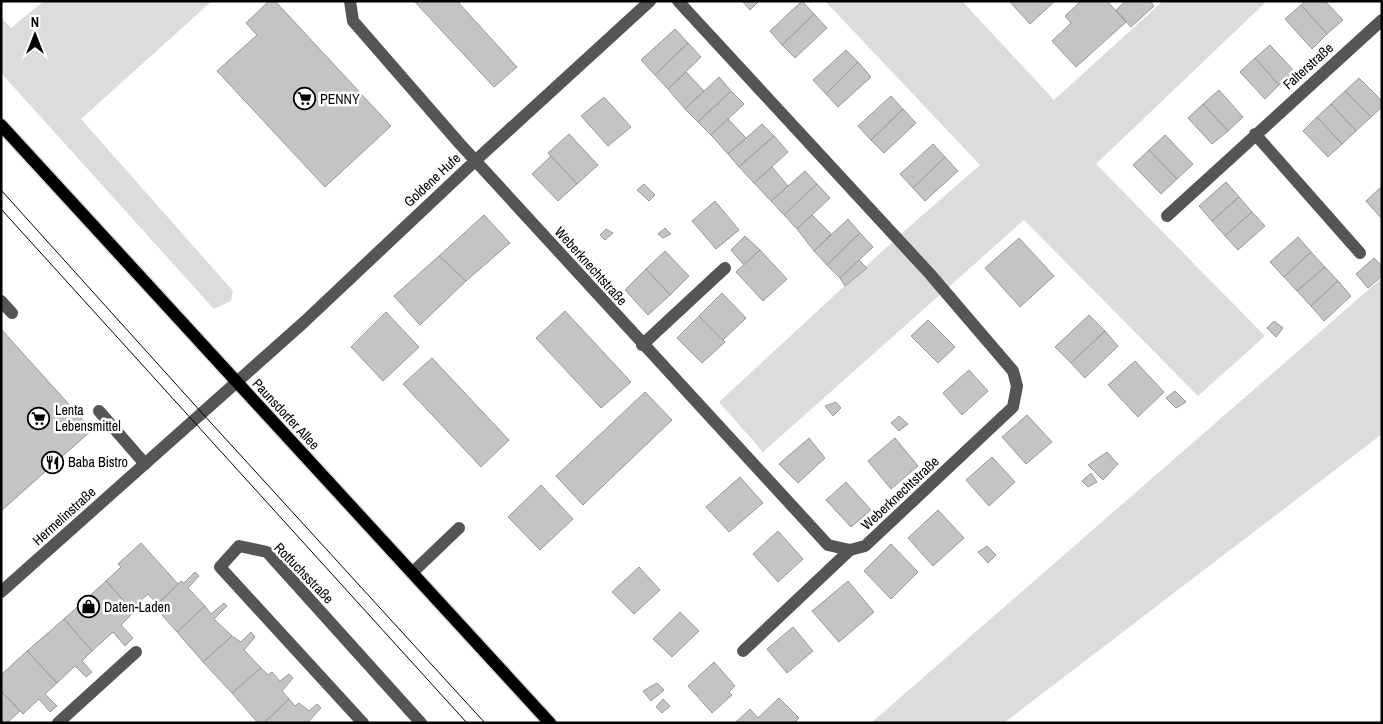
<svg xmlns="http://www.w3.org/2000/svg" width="1383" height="724" viewBox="0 0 1383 724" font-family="'Archivo Narrow',sans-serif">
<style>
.green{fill:#dcdcdc}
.building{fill:#c4c4c4;stroke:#999}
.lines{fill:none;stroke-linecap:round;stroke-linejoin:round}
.major-casing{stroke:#dbdbdb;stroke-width:15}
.minor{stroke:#555;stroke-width:12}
.major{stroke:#000;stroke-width:12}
.tram{stroke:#000;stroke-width:1}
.labels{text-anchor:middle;stroke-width:5;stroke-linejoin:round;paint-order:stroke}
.street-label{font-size:14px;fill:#000;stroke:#fff}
.poi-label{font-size:14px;fill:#000;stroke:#fff;text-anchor:start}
</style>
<rect width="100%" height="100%" fill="#fff"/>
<g class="green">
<polygon points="44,1 212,1 81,119 233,291 231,301 214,309 1,73 1,17 11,28"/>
<polygon points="825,1 962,1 1054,100 1163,1 1267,1 1096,164 1265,336 1198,396 1024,220 763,452 719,402 902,233 980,165"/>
<polygon points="1382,278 1382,434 1004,723 871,723"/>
</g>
<g class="building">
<polygon points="269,1 275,1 391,126 325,187 217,71 257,35 246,23"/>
<polygon points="414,1 457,1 517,67 494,87"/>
<polygon points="742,1 759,1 750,10"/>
<polygon points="802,1 814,14 782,45 770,31"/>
<polygon points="1009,1 1055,1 1030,24"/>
<polygon points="1081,1 1107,1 1126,22 1076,67 1052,41 1071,23 1065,16"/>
<polygon points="1126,1 1150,1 1154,6 1131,27 1116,10"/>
<polygon points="1305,1 1325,1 1343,20 1327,34 1301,5"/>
<polygon points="1301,5 1327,34 1312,49 1285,19"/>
<polygon points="814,14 827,28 795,58 782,45"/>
<polygon points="675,29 688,43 655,75 641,60"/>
<polygon points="688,43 701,57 668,89 655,75"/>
<polygon points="1270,45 1295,72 1279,85 1255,58"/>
<polygon points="846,50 858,62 826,94 813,80"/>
<polygon points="1255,58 1279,85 1265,99 1240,72"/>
<polygon points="858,62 871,77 838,107 826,94"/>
<polygon points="686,72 704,91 685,109 668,89"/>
<polygon points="719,77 731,91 698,122 685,109"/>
<polygon points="1359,78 1382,101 1382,107 1371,117 1345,91"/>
<polygon points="1219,90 1243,117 1228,131 1203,104"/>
<polygon points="731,91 744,104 711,135 698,122"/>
<polygon points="1345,91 1371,117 1356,131 1331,104"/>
<polygon points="891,96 903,109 871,140 858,126"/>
<polygon points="604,97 631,127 608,146 581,116"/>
<polygon points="1203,104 1228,131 1212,144 1188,118"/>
<polygon points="1331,104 1356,131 1342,144 1317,117"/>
<polygon points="903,109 916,123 884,153 871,140"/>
<polygon points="1317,117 1342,144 1328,157 1303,131"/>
<polygon points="728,119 746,138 728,154 711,135"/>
<polygon points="762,124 774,136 739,167 728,154"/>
<polygon points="569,134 598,165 577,184 548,153"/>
<polygon points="1165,135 1193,164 1177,179 1149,150"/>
<polygon points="774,136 788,152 754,183 739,167"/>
<polygon points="933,144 945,157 913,188 900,174"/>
<polygon points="1149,150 1177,179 1161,194 1133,165"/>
<polygon points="551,156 577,184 558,201 532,174"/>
<polygon points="945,157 958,171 925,201 913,188"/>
<polygon points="772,167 788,186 771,201 754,183"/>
<polygon points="805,171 817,184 784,215 771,201"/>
<polygon points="1226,182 1239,197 1212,221 1199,206"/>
<polygon points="644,184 655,195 649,201 637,190"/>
<polygon points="817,184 830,198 797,229 784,215"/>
<polygon points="1380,188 1382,189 1382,219 1366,201"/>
<polygon points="1239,197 1252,212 1225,236 1212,221"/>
<polygon points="715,201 739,230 716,249 692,221"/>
<polygon points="1252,212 1265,226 1238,250 1225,236"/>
<polygon points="484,215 510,243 466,281 439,256"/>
<polygon points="812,215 831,234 814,251 797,229"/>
<polygon points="848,219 860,233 827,265 814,251"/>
<polygon points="665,228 671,234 663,238 658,234"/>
<polygon points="606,229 613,233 605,240 600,235"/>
<polygon points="860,233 873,247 840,278 827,265"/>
<polygon points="745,236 760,250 744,265 731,250"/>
<polygon points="1298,237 1311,252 1284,277 1270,262"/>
<polygon points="1019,238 1054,276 1020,307 985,268"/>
<polygon points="760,250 787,279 763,301 736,272"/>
<polygon points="665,251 689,276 670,295 646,269"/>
<polygon points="1311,252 1325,267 1297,291 1284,277"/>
<polygon points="439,256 466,281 420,325 394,296"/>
<polygon points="1374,258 1382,266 1382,276 1368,288 1356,274"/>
<polygon points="859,260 867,268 845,286 840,278"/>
<polygon points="1325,267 1338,281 1311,306 1297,291"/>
<polygon points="646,269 670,295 648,315 625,290"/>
<polygon points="1338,281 1351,296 1324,321 1311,306"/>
<polygon points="722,293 746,318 723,340 699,316"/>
<polygon points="565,311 631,382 601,408 536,338"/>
<polygon points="386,312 419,347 383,381 351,347"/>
<polygon points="1089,315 1105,331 1071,363 1055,347"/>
<polygon points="699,316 725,342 702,363 677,338"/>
<polygon points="928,320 955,347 938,363 911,336"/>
<polygon points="1274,321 1283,328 1276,337 1267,328"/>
<polygon points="1,329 92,430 1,511"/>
<polygon points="1105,331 1118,346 1085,378 1071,363"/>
<polygon points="432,358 509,440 481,467 403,384"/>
<polygon points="1135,361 1164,392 1138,417 1108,385"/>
<polygon points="969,370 988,391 962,415 943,393"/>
<polygon points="1175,391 1186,402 1176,408 1166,398"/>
<polygon points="645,392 672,420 583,505 556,476"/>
<polygon points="836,402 841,408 833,416 825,406"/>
<polygon points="1027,415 1052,442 1026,464 1002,437"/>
<polygon points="899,416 908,424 899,431 891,423"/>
<polygon points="809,438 825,458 798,483 779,464"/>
<polygon points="895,438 918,466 891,489 868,461"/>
<polygon points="1107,452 1118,464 1103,480 1088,465"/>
<polygon points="992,457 1015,482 989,506 966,480"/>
<polygon points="1091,473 1097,482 1088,487 1082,481"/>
<polygon points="740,477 763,503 729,532 706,507"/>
<polygon points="846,482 871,510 851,527 826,500"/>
<polygon points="541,485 573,519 540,550 508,517"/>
<polygon points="938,510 964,538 933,566 908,538"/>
<polygon points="778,531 803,559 778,582 753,554"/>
<polygon points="141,543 178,584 157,604 148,594 131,609 106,581 121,567 118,564"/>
<polygon points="891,544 918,572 891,599 864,571"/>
<polygon points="987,546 996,555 988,563 978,552"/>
<polygon points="639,567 660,590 634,614 612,592"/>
<polygon points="195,572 199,576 188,588 205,606 177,632 155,607 181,581 184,583"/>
<polygon points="106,581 134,612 121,625 133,638 125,646 113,632 92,651 64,619"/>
<polygon points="848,581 874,612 839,642 812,611"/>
<polygon points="224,603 227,606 214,619 232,636 203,662 177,632 205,606 211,614"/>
<polygon points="680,612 699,631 672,657 653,639"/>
<polygon points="64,619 92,651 82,661 92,672 86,677 75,666 57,683 27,651"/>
<polygon points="793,627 813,651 787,673 767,649"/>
<polygon points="251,632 255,637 244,650 261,668 232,693 203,662 232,636 241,642"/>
<polygon points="27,651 57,683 45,694 57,706 50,712 39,699 23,714 1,691 1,675"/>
<polygon points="714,662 735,686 729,692 732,695 712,713 688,686"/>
<polygon points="261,668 268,675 272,672 280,681 289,674 293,678 282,691 289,699 264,723 258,723 232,693"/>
<polygon points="657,683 664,690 651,701 643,691"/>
<polygon points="1,691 20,711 7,723 1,723"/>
<polygon points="779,698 799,718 794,723 735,723 750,709 758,718"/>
<polygon points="289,699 295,706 299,703 309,711 317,704 321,708 309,721 311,723 264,723"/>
<polygon points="663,699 670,706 662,713 656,707"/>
</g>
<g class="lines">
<defs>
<polyline id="major" points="1,125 550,723"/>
</defs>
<use href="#major" class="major-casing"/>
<g class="minor">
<polyline points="350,1 353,21 460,144 828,545 850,550 865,546 1013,407 1017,386 1013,371 930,274 678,1"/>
<polyline points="1255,134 1360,253"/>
<polyline points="1167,216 1382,20"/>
<polyline points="1,301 12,313"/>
<polyline points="642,345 725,268"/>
<polyline points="99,411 145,464"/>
<polyline points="413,572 459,528"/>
<polyline points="1,592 303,323 475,161 650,1"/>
<polyline points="743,651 850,550"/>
<polyline points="58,723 136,652"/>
<polyline points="363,723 220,567 239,546 267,552 421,723"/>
</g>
<use href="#major" class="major"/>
<g class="tram">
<polyline points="1,190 202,413 485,723"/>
<polyline points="1,209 467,723"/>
</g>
</g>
<defs>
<symbol id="supermarket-ring" viewBox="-11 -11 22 22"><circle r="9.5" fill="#fff" stroke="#000" stroke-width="1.5"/><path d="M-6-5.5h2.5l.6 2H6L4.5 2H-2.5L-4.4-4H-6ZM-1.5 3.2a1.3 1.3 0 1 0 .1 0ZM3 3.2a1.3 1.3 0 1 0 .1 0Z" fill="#000"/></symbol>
<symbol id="restaurant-ring" viewBox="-11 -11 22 22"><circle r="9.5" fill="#fff" stroke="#000" stroke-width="1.5"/><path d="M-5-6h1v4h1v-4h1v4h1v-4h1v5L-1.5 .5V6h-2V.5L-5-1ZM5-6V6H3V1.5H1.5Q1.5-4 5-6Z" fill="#000"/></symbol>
<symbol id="shop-ring" viewBox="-11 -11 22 22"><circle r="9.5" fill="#fff" stroke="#000" stroke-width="1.5"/><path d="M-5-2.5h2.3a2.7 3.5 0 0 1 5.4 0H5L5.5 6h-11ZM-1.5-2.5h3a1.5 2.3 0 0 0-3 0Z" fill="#000"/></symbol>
</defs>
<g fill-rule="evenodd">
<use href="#supermarket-ring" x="292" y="86" width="25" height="25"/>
<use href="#supermarket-ring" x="26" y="406" width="25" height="25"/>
<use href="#restaurant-ring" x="40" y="450" width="25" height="25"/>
<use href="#shop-ring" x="76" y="594" width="25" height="25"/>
</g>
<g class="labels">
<g class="street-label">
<text transform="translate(1308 66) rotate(-42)" y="5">Falterstraße</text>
<text transform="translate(432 180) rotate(-43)" y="5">Goldene Hufe</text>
<text transform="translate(591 266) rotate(48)" y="5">Weberknechtstraße</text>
<text transform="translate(286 414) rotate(47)" y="5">Paunsdorfer Allee</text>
<text transform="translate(900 493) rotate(-43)" y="5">Weberknechtstraße</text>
<text transform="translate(64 516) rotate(-42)" y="5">Hermelinstraße</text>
<text transform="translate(304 573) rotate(46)" y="5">Rotfuchsstraße</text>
</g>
<g class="poi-label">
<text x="320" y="104">PENNY</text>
<text x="55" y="415">Lenta<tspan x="55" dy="16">Lebensmittel</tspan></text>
<text x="68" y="467">Baba Bistro</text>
<text x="104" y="612">Daten-Laden</text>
</g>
</g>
<rect width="1383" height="724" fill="none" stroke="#000000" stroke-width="5"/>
<g transform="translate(35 35)" stroke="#ffffff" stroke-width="4" paint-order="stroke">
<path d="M0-4L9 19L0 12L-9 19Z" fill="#000000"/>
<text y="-8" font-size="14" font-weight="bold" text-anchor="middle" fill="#000000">N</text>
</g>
</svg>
